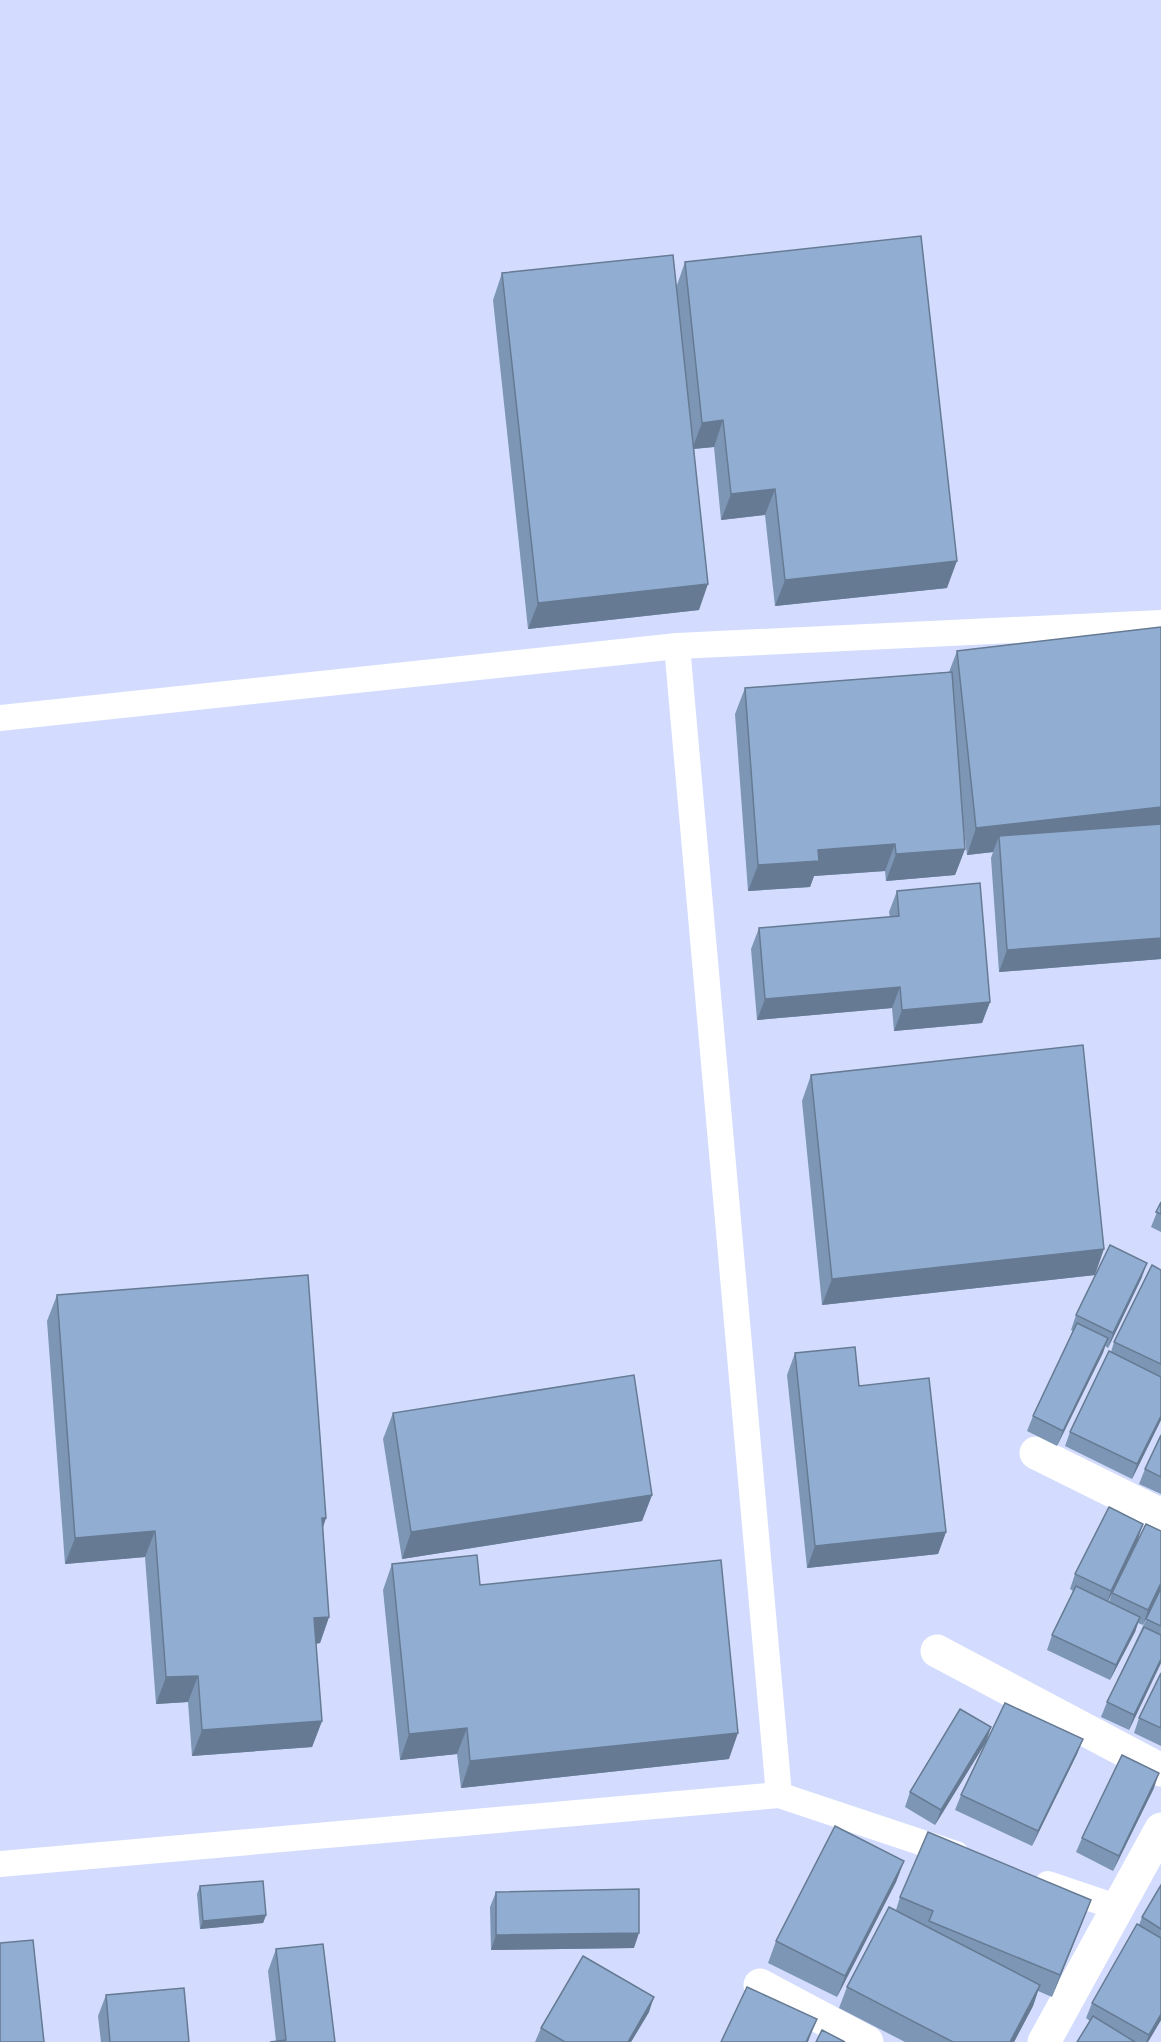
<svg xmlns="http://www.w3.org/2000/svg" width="1161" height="2042" viewBox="0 0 1161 2042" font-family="'Nunito Sans',sans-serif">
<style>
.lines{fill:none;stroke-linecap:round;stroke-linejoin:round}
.service{stroke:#fff;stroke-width:26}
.minor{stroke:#fff;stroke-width:33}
.wall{fill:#7d96b5}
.shaded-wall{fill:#667a93}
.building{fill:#91aed2;stroke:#667a93;stroke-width:1.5}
</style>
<rect width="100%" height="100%" fill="#d3dcfe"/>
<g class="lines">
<g class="service">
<polyline points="677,646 779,1795"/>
<polyline points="0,718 677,646 1161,623"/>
<polyline points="0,1864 779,1795 956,1854"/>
<polyline points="1048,1884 1119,1908"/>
</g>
<g class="minor">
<polyline points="1036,1453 1161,1515"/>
<polyline points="937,1651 1161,1770"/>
<polyline points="760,1985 867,2042"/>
<polyline points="1044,2042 1161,1829"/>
</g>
</g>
<g class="wall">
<polygon points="685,262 947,588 775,606 765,515 721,520 714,447 694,449 699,610 528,629 493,300 502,273 677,285"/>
<polygon points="1161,627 1161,959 999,972 991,858 993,852 967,855 963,822 965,849 955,875 886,881 885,871 814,876 810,887 748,891 735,714 745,688 949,672 957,651"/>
<polygon points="897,891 990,1002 982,1023 894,1031 892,1008 757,1020 751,949 759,928 890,917 889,912"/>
<polygon points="811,1075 1095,1275 822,1305 802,1101"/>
<polygon points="1161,1202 1161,1232 1151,1227"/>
<polygon points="1161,1270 1161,1420 1132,1479 1065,1446 1070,1432 1111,1352 1114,1342"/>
<polygon points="1142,1277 1108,1348 1105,1346 1057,1446 1027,1431 1033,1416 1073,1331 1071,1330 1076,1315"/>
<polygon points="57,1295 326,1518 323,1528 329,1617 320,1643 316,1644 322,1721 312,1747 192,1756 188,1702 156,1704 145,1557 65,1564 47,1321"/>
<polygon points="795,1353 859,1386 946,1532 938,1554 807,1568 787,1375"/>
<polygon points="393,1413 652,1495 642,1521 402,1559 383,1439"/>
<polygon points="1161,1435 1161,1494 1139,1484 1145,1469"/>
<polygon points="1138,1539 1108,1601 1109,1602 1112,1593 1161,1587 1143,1625 1138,1623 1135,1632 1110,1680 1047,1650 1052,1635 1073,1591 1070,1589 1075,1574"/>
<polygon points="392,1564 480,1585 729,1759 461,1788 457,1754 400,1760 383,1590"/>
<polygon points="1161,1588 1161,1663 1129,1730 1101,1717 1107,1702"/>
<polygon points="1161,1673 1161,1746 1134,1733 1139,1718"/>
<polygon points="991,1727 986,1742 935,1825 905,1807 910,1792"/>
<polygon points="1083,1739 1077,1754 1032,1846 955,1810 961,1795"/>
<polygon points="1154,1788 1113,1871 1076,1852 1082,1838"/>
<polygon points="904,1861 896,1882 837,1997 768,1963 776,1941"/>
<polygon points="1161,1885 1161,2020 1148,2042 1077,2042 1090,2021 1086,2018 1092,2003 1139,1925 1142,1917"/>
<polygon points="200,1886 266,1915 263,1923 200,1929 197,1894"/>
<polygon points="496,1892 634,1948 491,1950 490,1907"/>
<polygon points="900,1897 1091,1900 1083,1921 1052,1997 1038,1991 1033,2006 1014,2042 905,2042 839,2008 847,1987 896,1910"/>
<polygon points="276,1949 335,2042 276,2041 268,1971"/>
<polygon points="106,1995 189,2042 101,2042 98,2016"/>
<polygon points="649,2012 631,2042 535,2042 541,2028"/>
</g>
<g class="shaded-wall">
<polygon points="723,420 714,447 692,449 702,423"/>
<polygon points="775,489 765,515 721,520 731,494"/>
<polygon points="957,561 947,588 775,606 785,580"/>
<polygon points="708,584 699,610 528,629 538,603"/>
<polygon points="1161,807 1161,832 999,836 993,852 967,855 976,828"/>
<polygon points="895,844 885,871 814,876 810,887 748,891 758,865 818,850"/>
<polygon points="965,849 955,875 886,881 896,854"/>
<polygon points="1161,938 1161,959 999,972 1007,950"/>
<polygon points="900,987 892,1008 757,1020 765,999"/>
<polygon points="990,1002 982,1023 894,1031 902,1010"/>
<polygon points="1104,1249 1095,1275 822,1305 832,1279"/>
<polygon points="1147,1263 1142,1277 1108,1348 1113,1333"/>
<polygon points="1108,1338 1103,1353 1057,1446 1063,1431"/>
<polygon points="1161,1416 1161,1420 1132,1479 1137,1464"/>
<polygon points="652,1495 642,1521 402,1559 411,1532"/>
<polygon points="322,1518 326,1518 316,1544"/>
<polygon points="1143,1524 1138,1539 1106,1606 1111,1591"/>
<polygon points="155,1531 145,1557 65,1564 75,1538"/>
<polygon points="946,1532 938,1554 807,1568 815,1546"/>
<polygon points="1161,1583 1161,1587 1143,1625 1148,1610"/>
<polygon points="329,1617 320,1643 305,1645 314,1618"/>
<polygon points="1140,1617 1135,1632 1110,1680 1116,1665"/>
<polygon points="1161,1659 1161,1663 1129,1730 1134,1715"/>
<polygon points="198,1676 188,1702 156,1704 166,1677"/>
<polygon points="322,1721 312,1747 192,1756 202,1730"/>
<polygon points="991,1727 986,1742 935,1825 941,1810"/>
<polygon points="467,1728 457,1754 400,1760 409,1734"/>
<polygon points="738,1733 729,1759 461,1788 470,1761"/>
<polygon points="1083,1739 1077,1754 1032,1846 1038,1831"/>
<polygon points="1159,1773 1154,1788 1113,1871 1119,1856"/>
<polygon points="904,1861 896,1882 837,1997 845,1976"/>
<polygon points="1091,1900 1083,1921 1052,1997 1060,1975"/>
<polygon points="266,1915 263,1923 200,1929 203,1921"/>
<polygon points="639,1933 634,1948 491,1950 496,1935"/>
<polygon points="1040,1985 1033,2006 1014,2042 1010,2042"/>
<polygon points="654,1997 649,2012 631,2042 628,2042"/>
<polygon points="1161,2014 1161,2020 1148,2042 1146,2042 1149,2035"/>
<polygon points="817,2019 811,2034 808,2042 806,2042"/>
</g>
<g class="building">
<polygon points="921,236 957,561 785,580 775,489 731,494 723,420 702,423 685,262"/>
<polygon points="673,255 708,584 538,603 502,273"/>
<polygon points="1161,627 1161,807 976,828 957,651"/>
<polygon points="952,672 965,849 896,854 895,844 818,850 819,861 758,865 745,688"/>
<polygon points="1161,824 1161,938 1007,950 999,836"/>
<polygon points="980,883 990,1002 902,1010 900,987 765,999 759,928 899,916 897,891"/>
<polygon points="1083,1045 1104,1249 832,1279 811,1075"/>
<polygon points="1161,1202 1161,1214 1156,1212"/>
<polygon points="1110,1245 1147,1263 1113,1333 1076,1315"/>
<polygon points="1152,1265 1161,1270 1161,1364 1114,1342"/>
<polygon points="308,1275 326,1518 322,1518 329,1617 314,1618 322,1721 202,1730 198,1676 166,1677 155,1531 75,1538 57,1295"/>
<polygon points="1077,1323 1108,1338 1063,1431 1033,1416"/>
<polygon points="855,1347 859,1386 929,1378 946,1532 815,1546 795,1353"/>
<polygon points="1109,1351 1161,1377 1161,1416 1137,1464 1070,1432"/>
<polygon points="634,1375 652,1495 411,1532 393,1413"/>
<polygon points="1161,1435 1161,1477 1145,1469"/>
<polygon points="1109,1507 1143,1524 1111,1591 1075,1574"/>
<polygon points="1146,1524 1161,1531 1161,1583 1148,1610 1112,1593"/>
<polygon points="477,1555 480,1585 721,1560 738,1733 470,1761 467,1728 409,1734 392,1564"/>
<polygon points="1076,1586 1140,1617 1116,1665 1052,1635"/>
<polygon points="1161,1588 1161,1626 1146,1619"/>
<polygon points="1144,1627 1161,1635 1161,1659 1134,1715 1107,1702"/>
<polygon points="1161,1673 1161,1728 1139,1718"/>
<polygon points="1005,1703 1083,1739 1038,1831 961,1795"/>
<polygon points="960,1709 991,1727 941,1810 910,1792"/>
<polygon points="1122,1755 1159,1773 1119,1856 1082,1838"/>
<polygon points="835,1826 904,1861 845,1976 776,1941"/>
<polygon points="928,1832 1091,1900 1060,1975 929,1921 933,1911 900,1897"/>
<polygon points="263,1881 266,1915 203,1921 200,1886"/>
<polygon points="1161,1885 1161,1929 1142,1917"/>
<polygon points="639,1889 639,1933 496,1935 496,1892"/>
<polygon points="889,1907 1040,1985 1010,2042 953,2042 847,1987"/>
<polygon points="1137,1924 1161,1938 1161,2014 1149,2035 1092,2003"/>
<polygon points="33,1940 44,2042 0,2042 0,1943"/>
<polygon points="323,1944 335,2042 270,2042 286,2040 276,1949"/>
<polygon points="583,1956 654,1997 628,2042 565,2042 541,2028"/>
<polygon points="747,1987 817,2019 806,2042 721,2042"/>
<polygon points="184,1988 189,2042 110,2042 106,1995"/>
<polygon points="1093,2016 1135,2042 1077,2042"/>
<polygon points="822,2030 845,2042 816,2042"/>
</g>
</svg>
